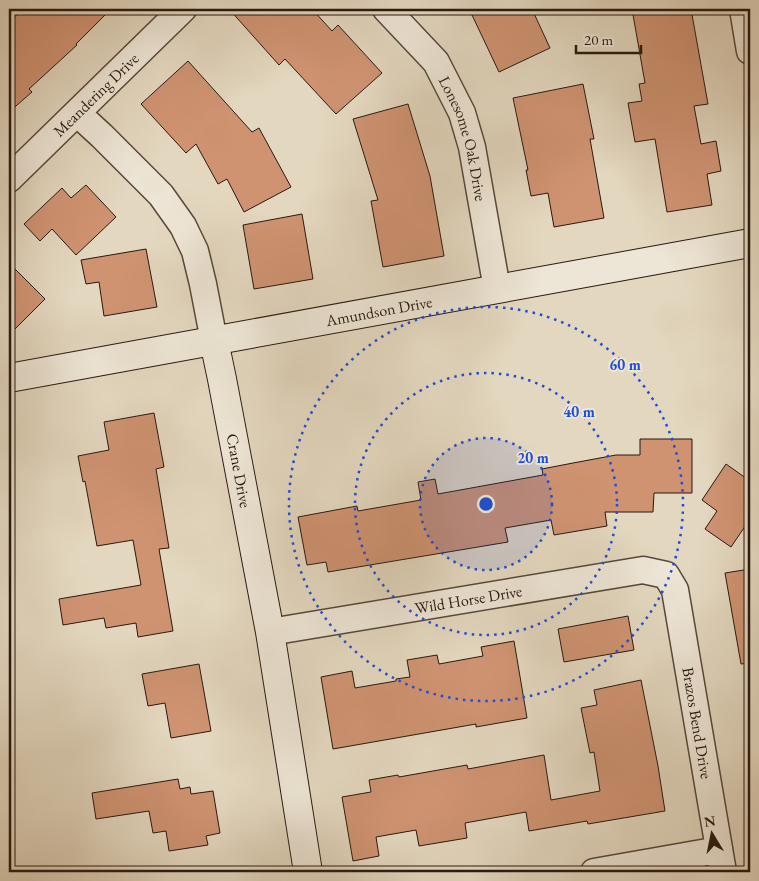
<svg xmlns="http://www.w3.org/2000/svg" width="759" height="881" viewBox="0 0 759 881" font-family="'EB Garamond',serif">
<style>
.building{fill:#cf9372;stroke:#281911}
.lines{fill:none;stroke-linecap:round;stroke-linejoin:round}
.street-casing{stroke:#57483c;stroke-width:29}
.secondary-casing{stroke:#281911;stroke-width:30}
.street{stroke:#ede5d5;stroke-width:26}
.secondary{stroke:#ede5d5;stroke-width:28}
.ring{fill:none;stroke:#1d4ed8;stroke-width:2.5;stroke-dasharray:2.5 5}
.labels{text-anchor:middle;stroke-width:4;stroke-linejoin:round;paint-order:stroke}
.street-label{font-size:16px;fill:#281911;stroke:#ede5d5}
.centre{fill:#1d4ed8;stroke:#ede5d5;stroke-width:2.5}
.ring-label{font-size:15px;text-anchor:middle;font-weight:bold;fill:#1d4ed8;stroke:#ede5d5;stroke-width:4;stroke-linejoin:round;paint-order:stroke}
</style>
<rect width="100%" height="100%" fill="#e3d7bf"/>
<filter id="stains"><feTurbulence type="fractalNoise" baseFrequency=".004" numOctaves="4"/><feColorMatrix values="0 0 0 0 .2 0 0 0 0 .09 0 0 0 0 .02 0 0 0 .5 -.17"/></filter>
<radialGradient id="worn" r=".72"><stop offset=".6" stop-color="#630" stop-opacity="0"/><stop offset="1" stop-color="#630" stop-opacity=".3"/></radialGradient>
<g class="building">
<polygon points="23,9 111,9 76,44 77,45 29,89 32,92 9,112 9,22"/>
<polygon points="229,9 312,9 332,31 338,25 382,73 336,114 285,59 279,65"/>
<polygon points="485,9 532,9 550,48 499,72 472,15"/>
<polygon points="632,9 691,9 708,104 694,106 701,144 716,141 721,171 707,174 712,205 667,212 655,139 635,142 628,103 642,101 639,84 645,83"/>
<polygon points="188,61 252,132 259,128 291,187 244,212 227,179 218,184 196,144 186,153 141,104"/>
<polygon points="583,84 594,139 590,139 604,218 554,227 548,193 531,196 526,170 528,170 513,98"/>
<polygon points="408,104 430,176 444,256 383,267 371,201 378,200 353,119"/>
<polygon points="86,185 116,217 76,255 52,229 40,241 24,224 62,188 71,198"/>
<polygon points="302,214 313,279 254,289 243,225"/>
<polygon points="146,249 157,307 104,316 99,282 86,284 81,260"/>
<polygon points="9,263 45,299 9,335"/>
<polygon points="154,413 164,467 156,469 169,548 159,549 173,631 138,637 136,623 106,628 104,618 63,625 59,599 141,585 133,540 97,546 85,481 83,482 78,456 109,450 104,422"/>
<polygon points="640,439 692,439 692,493 654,493 653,512 605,512 607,526 554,535 551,520 505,528 508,542 328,572 326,562 307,565 298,517 357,506 358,511 421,500 418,482 435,479 438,494 543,475 542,469 573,463 616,455 640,455"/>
<polygon points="726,464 750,481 750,519 731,547 705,529 717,511 702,500"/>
<polygon points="750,569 750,663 741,664 725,573"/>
<polygon points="628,616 634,650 564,662 558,629"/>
<polygon points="514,641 527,718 476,727 476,724 333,749 321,677 352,671 355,688 396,681 396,679 410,677 407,660 437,655 439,664 483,656 481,647"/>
<polygon points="199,664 211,731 171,738 165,703 148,706 142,674"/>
<polygon points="641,680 658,766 665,811 588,824 587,821 529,831 526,812 465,823 467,838 419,846 416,830 376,837 379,856 353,861 342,797 371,792 369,780 398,775 399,777 467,765 468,769 544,755 551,800 600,791 594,752 590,753 581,708 597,705 594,690"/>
<polygon points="178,779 180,789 190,787 191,794 213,791 220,833 206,836 208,845 169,851 166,831 153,833 149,811 96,819 92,793"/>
</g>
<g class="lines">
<defs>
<g id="street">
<path id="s1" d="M386,9L436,62L462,113L472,147L497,289"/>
<polyline points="743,9 750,51"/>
<polyline points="77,113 102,136 161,195 183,226 195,251 203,284 214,341"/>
<path id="s2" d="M9,179L183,9"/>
<path id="s3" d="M270,632L643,570L666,575L675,590L723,872"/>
<polyline points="594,872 719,850"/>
</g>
<g id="secondary">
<path id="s4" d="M214,341L222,379L270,632L308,872"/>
<path id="s5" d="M9,378L750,243"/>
</g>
</defs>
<use href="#street" class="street-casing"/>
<use href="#secondary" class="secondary-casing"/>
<use href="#street" class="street"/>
<use href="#secondary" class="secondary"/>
</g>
<circle cx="486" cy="504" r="66" fill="#1d4ed8" fill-opacity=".12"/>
<g class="ring">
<circle cx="486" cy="504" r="66"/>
<circle cx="486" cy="504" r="131"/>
<circle cx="486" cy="504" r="197"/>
</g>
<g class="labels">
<g class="street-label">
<text dy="6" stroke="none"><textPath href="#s2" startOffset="121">Meandering Drive</textPath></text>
<text dy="6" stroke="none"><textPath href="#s1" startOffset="155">Lonesome Oak Drive</textPath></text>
<text dy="6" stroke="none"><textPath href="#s5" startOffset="376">Amundson Drive</textPath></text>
<text dy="6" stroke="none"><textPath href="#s4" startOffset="132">Crane Drive</textPath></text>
<text dy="6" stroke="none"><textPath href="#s3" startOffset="201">Wild Horse Drive</textPath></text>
<text dy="6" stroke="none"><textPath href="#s3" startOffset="554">Brazos Bend Drive</textPath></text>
</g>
</g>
<circle cx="486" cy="504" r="8" class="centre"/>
<g class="ring-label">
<text x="625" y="370">60 m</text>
<text x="579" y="417">40 m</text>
<text x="533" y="463">20 m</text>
</g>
<rect width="759" height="881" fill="none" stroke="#e3d7bf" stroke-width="30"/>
<rect x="10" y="10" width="739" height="861" fill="none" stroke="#281911" stroke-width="2.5"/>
<rect x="15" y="15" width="729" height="851" fill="none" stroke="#281911"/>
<g transform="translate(712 834) rotate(350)" stroke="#ede5d5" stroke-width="4" paint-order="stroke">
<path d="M0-4L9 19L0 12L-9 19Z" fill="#281911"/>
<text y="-8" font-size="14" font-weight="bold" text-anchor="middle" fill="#281911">N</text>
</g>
<path d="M576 45v8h65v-8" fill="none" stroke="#281911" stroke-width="2.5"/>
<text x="584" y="45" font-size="15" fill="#281911" stroke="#ede5d5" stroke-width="4" paint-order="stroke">20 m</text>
<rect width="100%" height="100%" filter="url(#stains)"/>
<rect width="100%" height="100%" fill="url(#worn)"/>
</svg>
